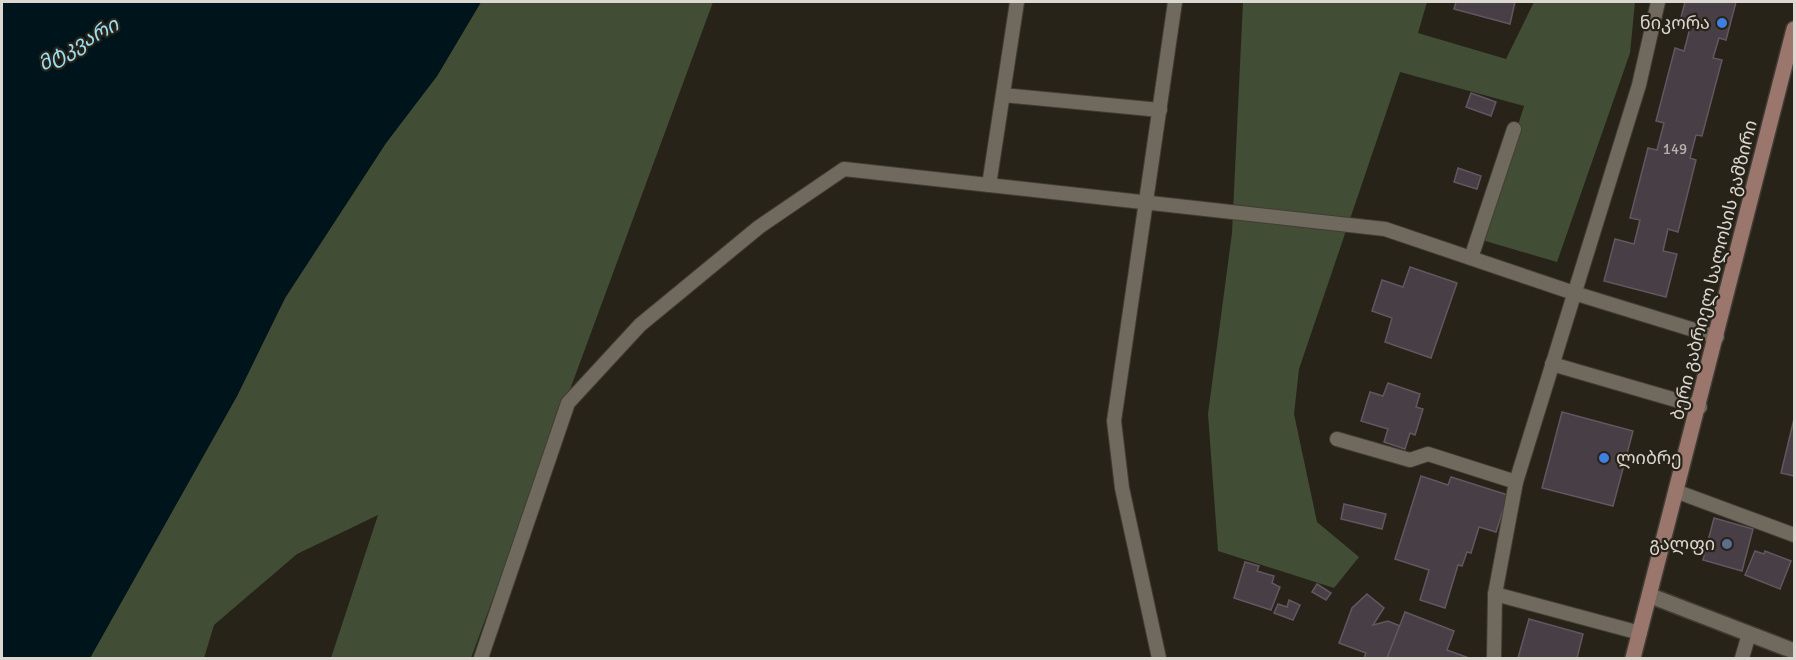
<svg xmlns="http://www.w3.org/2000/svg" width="1796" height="660" viewBox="0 0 1796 660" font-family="Signika,'Noto Sans Georgian',sans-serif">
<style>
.green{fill:#414e35}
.water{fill:#00141b}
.building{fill:#483e46;stroke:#615760;stroke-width:1.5}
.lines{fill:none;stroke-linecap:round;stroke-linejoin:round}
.lane-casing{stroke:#413d35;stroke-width:16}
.street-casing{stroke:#413d35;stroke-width:18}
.secondary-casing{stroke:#413d35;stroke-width:18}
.lane{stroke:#70695e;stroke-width:14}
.street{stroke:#70695e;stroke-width:15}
.secondary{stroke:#9a766d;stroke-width:15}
.shop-dot{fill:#3f7fe0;stroke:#282319;stroke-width:2}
.service-dot{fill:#5c6f8a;stroke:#282319;stroke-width:2}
.labels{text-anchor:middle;stroke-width:4.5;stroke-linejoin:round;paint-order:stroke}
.number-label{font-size:15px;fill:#b6b2ae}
.poi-label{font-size:18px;fill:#dbd8d1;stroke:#282319;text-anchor:end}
.street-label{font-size:18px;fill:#dbd8d1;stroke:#282319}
.water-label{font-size:20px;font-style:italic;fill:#9be1f6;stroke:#282319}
</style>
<rect width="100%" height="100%" fill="#282319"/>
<g class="green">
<polygon points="481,2 713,2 471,658 331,658 378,515 297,554 214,625 204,658 90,658 237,396 285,298 386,143 437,76"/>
<polygon points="1243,2 1427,2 1418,33 1506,59 1534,2 1635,2 1630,53 1557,262 1482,240 1524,106 1400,72 1299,369 1294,414 1317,522 1359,557 1334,588 1218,551 1208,414 1232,233"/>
</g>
<polygon class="water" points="2,2 481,2 437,76 386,143 285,298 237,396 90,658 2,658"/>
<g class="building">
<polygon points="1456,2 1515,2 1510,24 1454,9"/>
<polygon points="1685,2 1736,2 1726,40 1719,38 1713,58 1722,60 1702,136 1696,135 1690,158 1696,160 1678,232 1668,229 1663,251 1677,254 1666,297 1604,281 1615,239 1634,244 1640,220 1630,218 1648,148 1657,150 1664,123 1656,121 1675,48 1684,51 1690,28 1679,25"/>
<polygon points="1471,93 1496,102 1491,116 1466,107"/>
<polygon points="1458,168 1481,176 1477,189 1454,182"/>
<polygon points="1410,267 1457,283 1431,358 1385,342 1392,318 1372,311 1382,280 1403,287"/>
<polygon points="1388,383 1420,394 1416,407 1423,409 1415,435 1410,433 1405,449 1384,442 1388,429 1361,421 1370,392 1383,396"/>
<polygon points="1562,412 1633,431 1613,506 1542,488"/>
<polygon points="1794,419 1794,476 1781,473"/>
<polygon points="1421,476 1448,485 1451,477 1508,495 1496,532 1479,527 1471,553 1467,552 1462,566 1458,565 1445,608 1420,600 1429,570 1395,559"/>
<polygon points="1344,504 1386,514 1382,529 1341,519"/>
<polygon points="1714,518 1753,529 1742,571 1703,560"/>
<polygon points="1755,551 1764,554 1765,551 1791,561 1780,589 1745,575"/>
<polygon points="1245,562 1259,566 1257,571 1274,576 1272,583 1280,587 1271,610 1234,598"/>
<polygon points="1317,584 1331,593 1326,600 1312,592"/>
<polygon points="1367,594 1384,608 1373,625 1388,621 1400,626 1387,658 1364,658 1366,653 1339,643 1352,608"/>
<polygon points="1289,600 1300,605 1293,620 1274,613 1278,604 1287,607"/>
<polygon points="1405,612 1454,631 1447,650 1469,658 1387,658"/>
<polygon points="1529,619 1583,634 1577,658 1518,658"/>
</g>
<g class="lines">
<defs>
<g id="lane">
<polyline points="1003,95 1160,110"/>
<polyline points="989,185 1017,2"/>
<polyline points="1471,258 1514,129"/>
<polyline points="1552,364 1700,407"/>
<polyline points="1337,439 1410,460 1428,454 1516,482"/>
<polyline points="1678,492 1794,535"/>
<polyline points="1495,594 1640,633"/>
<polyline points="481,658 568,403 640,325 759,227 844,169 1385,229 1574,293 1717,337"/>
<polyline points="1159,658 1122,488 1114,421 1175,2"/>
<polyline points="1494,658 1495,594 1516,482 1639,85 1658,2"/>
<polyline points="1742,658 1749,634"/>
</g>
<polyline id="street" points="1651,596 1794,651"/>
<polyline id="secondary" points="1633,658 1794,29"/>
</defs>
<use href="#lane" class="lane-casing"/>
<use href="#street" class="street-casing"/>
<use href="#secondary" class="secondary-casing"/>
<use href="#lane" class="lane"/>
<use href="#street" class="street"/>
<use href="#secondary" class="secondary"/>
</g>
<g class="shop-dot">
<circle cx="1722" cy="23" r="6"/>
<circle cx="1604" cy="458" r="6"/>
</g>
<circle class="service-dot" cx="1727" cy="544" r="6"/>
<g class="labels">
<g class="number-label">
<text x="1675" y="154">149</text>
</g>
<g class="poi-label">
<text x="1710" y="29">ნიკორა</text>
<text x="1616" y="464" text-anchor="start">ლიბრე</text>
<text x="1715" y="550">გალფი</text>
</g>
<g class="street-label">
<text transform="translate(1714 270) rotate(-76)" y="6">ბერი გაბრიელ სალოსის გამზირი</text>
</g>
<g class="water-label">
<text transform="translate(78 44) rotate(-29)" y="7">მტკვარი</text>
</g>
</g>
<rect width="1796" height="660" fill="none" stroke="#dbd8d1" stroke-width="6"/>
</svg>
